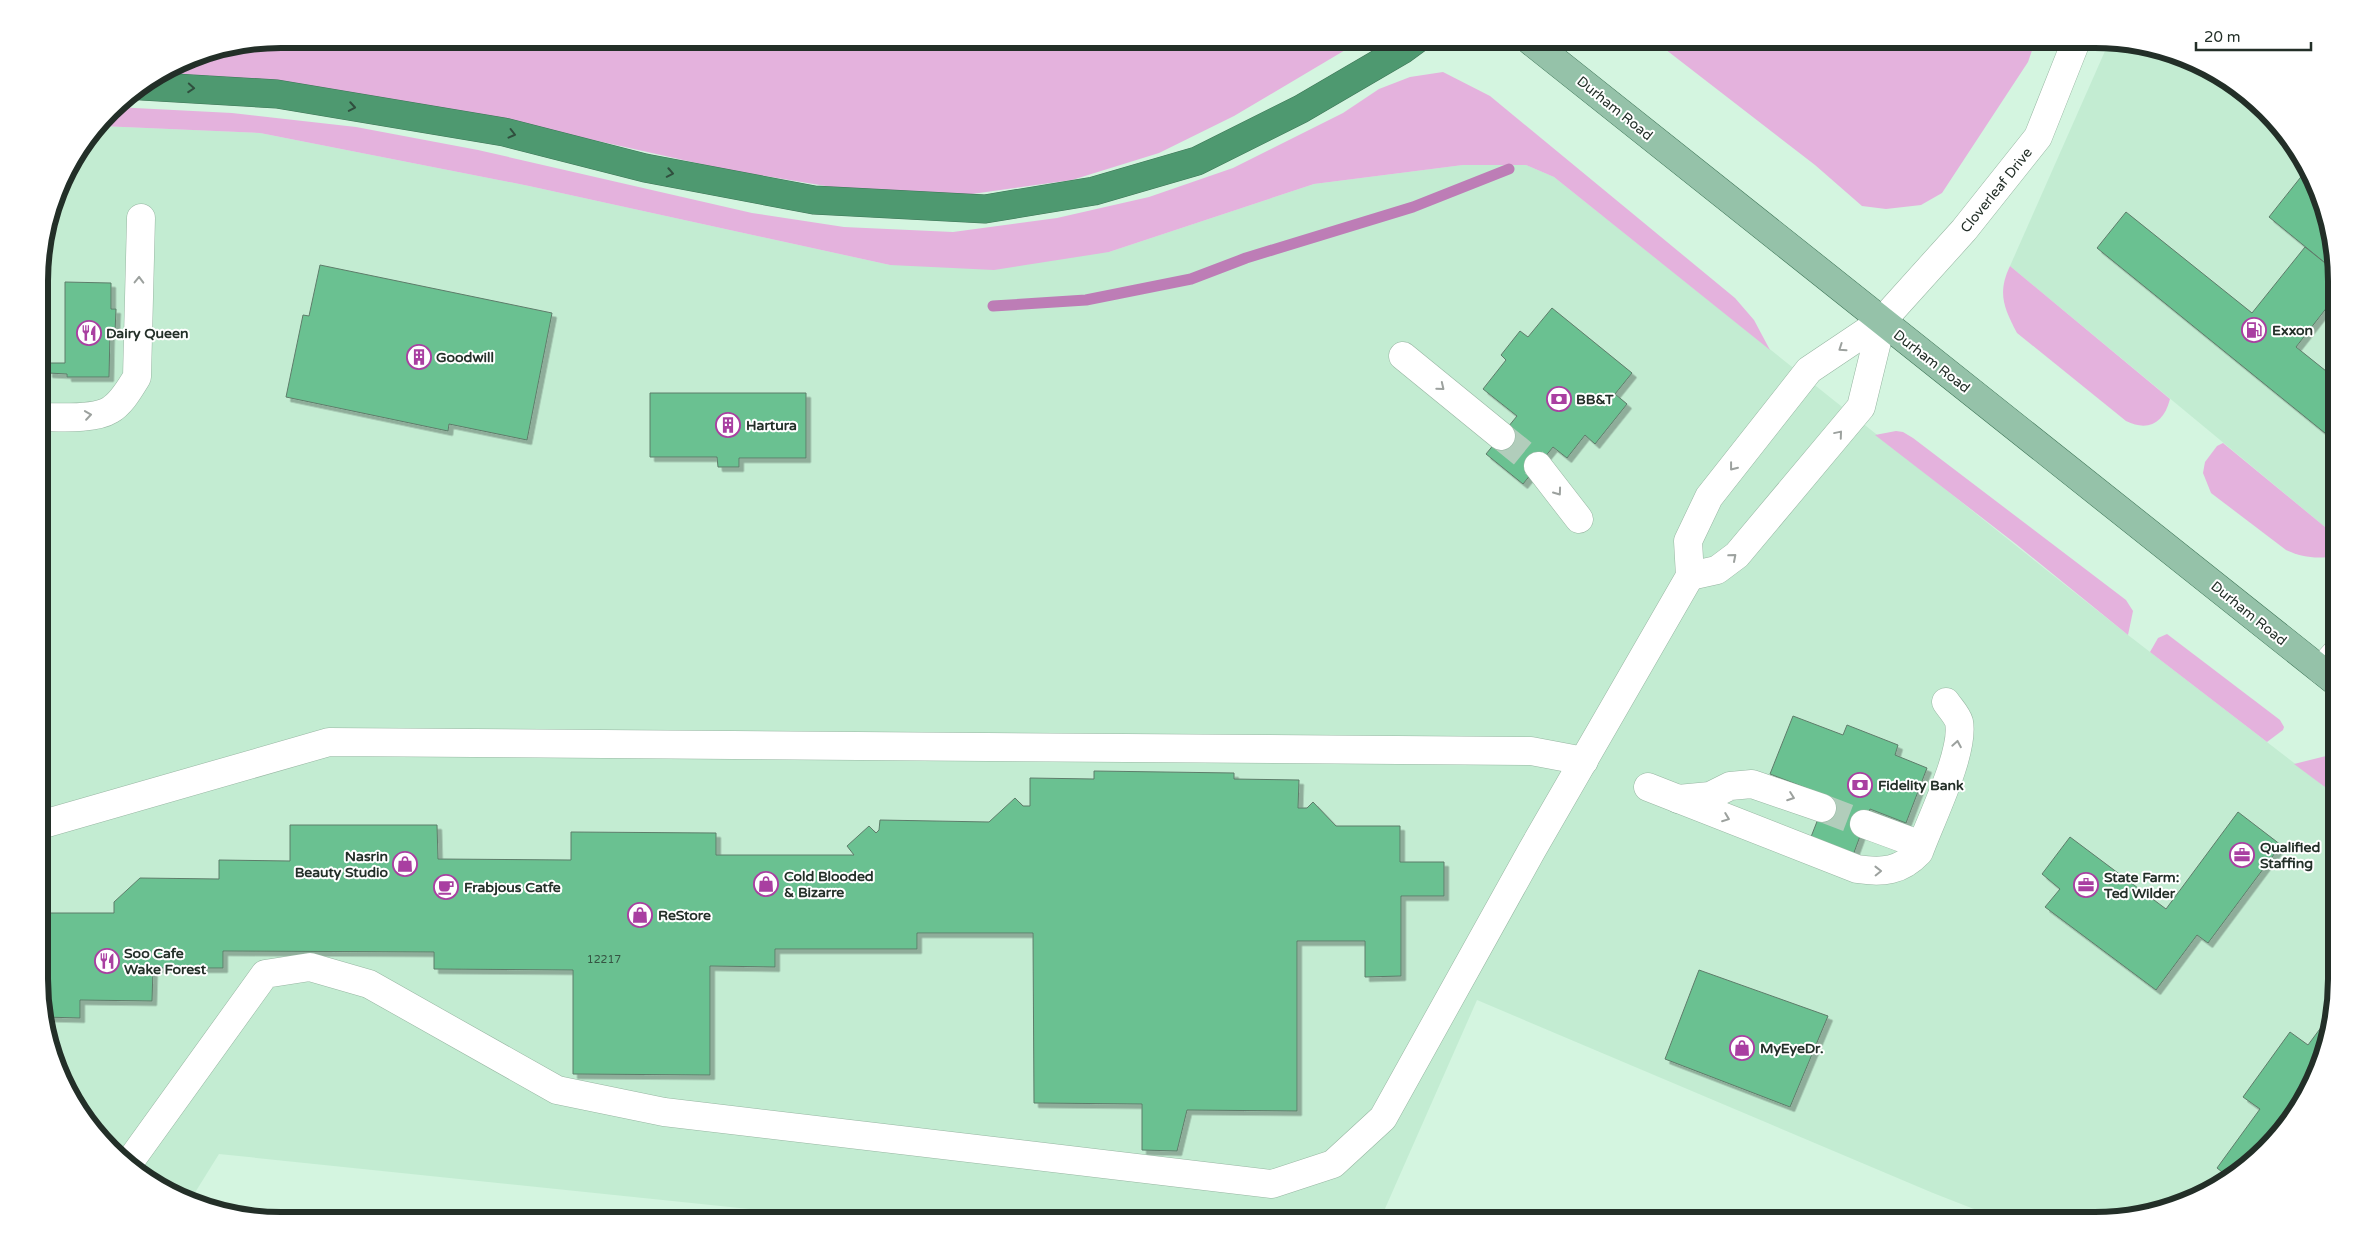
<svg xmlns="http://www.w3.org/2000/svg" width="2376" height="1259" viewBox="0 0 2376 1259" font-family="'Varela Round',sans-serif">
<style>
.built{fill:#c3ecd2}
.green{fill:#e4b2dd}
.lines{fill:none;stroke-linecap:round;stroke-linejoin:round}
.stream{stroke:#bd7db6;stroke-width:11}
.building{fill:#6bc191;stroke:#5e7c6a;filter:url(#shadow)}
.minor-tunnel{stroke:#b1cdbb;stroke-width:28;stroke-dasharray:28 14;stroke-linecap:butt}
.minor-casing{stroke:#97b6a2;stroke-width:29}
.major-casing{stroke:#3f7457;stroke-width:29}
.highway-casing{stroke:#3f7457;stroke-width:29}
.minor{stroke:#fff;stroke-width:28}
.major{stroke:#95c2a9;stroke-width:28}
.highway{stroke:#4e9970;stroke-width:28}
.oneway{stroke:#304f3e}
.oneway2{stroke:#9ca19e}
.labels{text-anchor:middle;stroke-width:4;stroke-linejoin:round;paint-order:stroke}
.number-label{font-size:11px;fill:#355442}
.street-label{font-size:14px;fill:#232f28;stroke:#fff}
.poi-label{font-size:14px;font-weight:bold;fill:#232f28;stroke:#fff;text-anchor:start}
.rim{fill:none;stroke:#232f28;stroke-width:6}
</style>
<defs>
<filter id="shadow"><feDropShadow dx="4.5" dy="4.5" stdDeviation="0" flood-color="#0004"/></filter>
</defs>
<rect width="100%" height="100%" fill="#d4f5e0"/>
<g class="built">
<polygon points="2109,42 2203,64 2255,99 2296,146 2319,188 2335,249 2336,536 2010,266"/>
<polygon points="100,126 260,133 529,186 890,265 1109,252 1314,184 1463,165 1526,165 1554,177 2128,635 2337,796 2337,979 2312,1086 2277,1138 2230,1180 2173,1208 2111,1220 2002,1220 1933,1193 1477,1000 1380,1220 855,1220 219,1154 191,1199 173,1195 88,1126 57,1071 41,1011 39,264 64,173"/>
</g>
<g class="green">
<polygon points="280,39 1360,39 1352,46 1234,116 1159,153 1072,180 958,196 850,190 728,170 571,135 401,102 229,77 162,73 188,57"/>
<polygon points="1652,39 2036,39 2028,62 1942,193 1921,205 1886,209 1862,206 1815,165"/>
<polygon points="1443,72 1490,96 1735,298 1754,320 1770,350 1554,177 1526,165 1463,165 1314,184 1109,252 994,270 890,265 529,186 260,133 100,126 115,107 232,113 356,127 478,150 752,213 844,227 953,232 1057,218 1149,197 1233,168 1343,113 1379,89 1410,77"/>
<path d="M2010,266L2170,399C2164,423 2148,432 2126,421L2017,333C2004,308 1997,293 2010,266Z"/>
<polygon points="1896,431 1903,432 1913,438 2126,600 2133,611 2128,635 2016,544 1875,435"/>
<path d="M2223,443L2336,536V556C2318,559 2303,558 2286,550L2211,493L2203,473L2205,462L2217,446Z"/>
<polygon points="2167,634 2280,720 2284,727 2283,730 2267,742 2150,652 2158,638"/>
<polygon points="2326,756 2337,769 2337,796 2294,764"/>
</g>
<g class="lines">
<polyline class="stream" points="993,306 1086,300 1191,279 1246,258 1413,207 1509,169"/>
</g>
<g class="building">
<polygon points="2308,168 2319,188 2335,249 2335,271 2269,217"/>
<polygon points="2126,212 2252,313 2305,247 2335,271 2335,297 2296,347 2336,379 2336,442 2097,248"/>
<polygon points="320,265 552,313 527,440 449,424 448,431 286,397 303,315 309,316"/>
<polygon points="65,282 111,283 111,309 116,309 115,332 110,332 109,377 67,377 67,374 48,373 48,363 65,363"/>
<polygon points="1552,308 1632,373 1615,394 1627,404 1595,444 1585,435 1567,458 1553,447 1523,484 1486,454 1517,416 1483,389 1506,360 1501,355 1520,331 1528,337"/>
<polygon points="650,393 806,393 806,458 739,458 739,467 718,467 717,457 650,457"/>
<polygon points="1793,716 1843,735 1847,725 1898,745 1895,755 1927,768 1906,823 1870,809 1852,858 1809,842 1827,796 1770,774"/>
<polygon points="1094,771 1234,773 1234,779 1299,780 1298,808 1307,808 1313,802 1336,826 1400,826 1400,862 1444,862 1444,896 1401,896 1401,976 1365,977 1365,941 1297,941 1297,1111 1187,1110 1177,1151 1142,1150 1142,1104 1034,1103 1033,933 917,933 917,949 775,949 775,967 710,966 710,1075 573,1074 573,970 434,969 434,952 223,951 223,968 153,968 152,1001 80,1000 80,1018 43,1017 41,1011 41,913 114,913 114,902 140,878 219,879 219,860 290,861 290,825 437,825 438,859 571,860 571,832 716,833 716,855 854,855 847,846 869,826 876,833 879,830 880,820 989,822 1015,798 1023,806 1030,806 1030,778 1094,779"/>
<polygon points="2238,812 2281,845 2208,943 2197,935 2156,990 2045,907 2060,889 2042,874 2070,837 2166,909"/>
<polygon points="1699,970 1828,1016 1790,1107 1665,1059"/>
<polygon points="2328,1018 2312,1086 2277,1138 2231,1179 2217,1168 2260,1109 2243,1097 2290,1032 2308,1045"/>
</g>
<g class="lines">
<g class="minor-tunnel">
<polyline points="1501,436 1538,466"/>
<polyline points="1822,808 1864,824"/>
</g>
<defs>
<g id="minor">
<polyline points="1403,356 1501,436"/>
<path d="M40,417C58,417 94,420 110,410C122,403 130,388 137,377L141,218"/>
<polyline points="1538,466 1579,519"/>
<polyline points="1690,576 1717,570 1737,555 1861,407 1882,321"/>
<polyline points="2321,670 2336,653"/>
<path d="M1648,787L1857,869C1883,873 1901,871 1919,852C1930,821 1965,752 1959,722C1957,715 1950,708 1946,702"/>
<polyline points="1678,799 1710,796 1730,786 1752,784 1822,808"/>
<polyline points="1864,824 1921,845"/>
<polyline points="40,825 329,742 1531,751 1584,761"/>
<polyline points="131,1160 265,974 310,967 369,984 557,1090 664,1112 1272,1184 1333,1164 1383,1118 1532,850 1690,576 1688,541 1709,497 1809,370 1882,321 1964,230 2038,137 2077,39"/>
</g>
<polyline id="major" points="1528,39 2336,682"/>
<polyline id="highway" points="142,86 277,94 504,132 645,168 814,200 985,209 1094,191 1197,161 1301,109 1402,50 1417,39"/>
</defs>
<use href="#minor" class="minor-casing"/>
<use href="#major" class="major-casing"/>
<use href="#highway" class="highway-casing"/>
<use href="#minor" class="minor"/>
<use href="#major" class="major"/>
<use href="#highway" class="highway"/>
</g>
<defs><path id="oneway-chevron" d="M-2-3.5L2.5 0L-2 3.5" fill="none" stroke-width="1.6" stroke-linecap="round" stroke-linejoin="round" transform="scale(1.25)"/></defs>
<g class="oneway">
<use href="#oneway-chevron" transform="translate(191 88) rotate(4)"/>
<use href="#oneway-chevron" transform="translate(352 107) rotate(10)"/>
<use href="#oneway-chevron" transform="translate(512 134) rotate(14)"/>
<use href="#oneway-chevron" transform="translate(670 173) rotate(11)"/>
</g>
<g class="oneway2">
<use href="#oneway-chevron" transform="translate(139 280) rotate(-89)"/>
<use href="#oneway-chevron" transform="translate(1842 348) rotate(146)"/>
<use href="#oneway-chevron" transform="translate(1441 387) rotate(39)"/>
<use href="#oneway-chevron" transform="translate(88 415) rotate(-8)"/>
<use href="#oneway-chevron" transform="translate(1839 434) rotate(-50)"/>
<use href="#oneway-chevron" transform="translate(1733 467) rotate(128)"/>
<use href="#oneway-chevron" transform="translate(1558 492) rotate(54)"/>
<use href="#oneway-chevron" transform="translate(1733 557) rotate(-41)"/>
<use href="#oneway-chevron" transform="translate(1957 744) rotate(-80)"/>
<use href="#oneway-chevron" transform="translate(1791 797) rotate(20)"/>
<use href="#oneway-chevron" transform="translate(1726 818) rotate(21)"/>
<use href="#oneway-chevron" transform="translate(1878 871) rotate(-1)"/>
</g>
<defs>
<symbol id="fuel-ring" viewBox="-11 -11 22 22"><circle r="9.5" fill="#fff" stroke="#a93fa1" stroke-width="1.5"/><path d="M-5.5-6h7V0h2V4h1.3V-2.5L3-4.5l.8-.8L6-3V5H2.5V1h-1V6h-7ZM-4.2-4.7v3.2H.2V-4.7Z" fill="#a93fa1"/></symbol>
<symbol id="restaurant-ring" viewBox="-11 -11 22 22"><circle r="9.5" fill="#fff" stroke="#a93fa1" stroke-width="1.5"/><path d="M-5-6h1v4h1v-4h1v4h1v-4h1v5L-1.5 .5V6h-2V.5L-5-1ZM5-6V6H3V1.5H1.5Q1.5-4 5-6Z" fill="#a93fa1"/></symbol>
<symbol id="building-ring" viewBox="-11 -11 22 22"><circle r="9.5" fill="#fff" stroke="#a93fa1" stroke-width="1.5"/><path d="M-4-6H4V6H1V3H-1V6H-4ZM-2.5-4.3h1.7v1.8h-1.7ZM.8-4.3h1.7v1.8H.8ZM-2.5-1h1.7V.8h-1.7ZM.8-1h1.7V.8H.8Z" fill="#a93fa1"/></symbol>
<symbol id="bank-ring" viewBox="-11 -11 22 22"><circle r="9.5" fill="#fff" stroke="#a93fa1" stroke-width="1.5"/><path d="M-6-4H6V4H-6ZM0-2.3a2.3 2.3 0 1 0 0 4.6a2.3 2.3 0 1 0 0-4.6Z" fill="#a93fa1"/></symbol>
<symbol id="office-ring" viewBox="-11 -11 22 22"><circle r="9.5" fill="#fff" stroke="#a93fa1" stroke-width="1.5"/><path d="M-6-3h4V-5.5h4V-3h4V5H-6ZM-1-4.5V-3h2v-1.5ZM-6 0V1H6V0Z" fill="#a93fa1"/></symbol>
<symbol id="shop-ring" viewBox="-11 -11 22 22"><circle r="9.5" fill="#fff" stroke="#a93fa1" stroke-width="1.5"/><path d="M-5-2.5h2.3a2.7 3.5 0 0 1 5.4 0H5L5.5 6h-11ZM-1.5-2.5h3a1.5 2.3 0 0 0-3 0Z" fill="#a93fa1"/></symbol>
<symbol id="cafe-ring" viewBox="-11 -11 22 22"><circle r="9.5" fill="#fff" stroke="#a93fa1" stroke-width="1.5"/><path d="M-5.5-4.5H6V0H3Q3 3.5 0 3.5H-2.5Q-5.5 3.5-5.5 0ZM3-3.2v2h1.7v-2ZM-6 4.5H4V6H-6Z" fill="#a93fa1"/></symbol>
</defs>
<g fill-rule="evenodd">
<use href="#fuel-ring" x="2240" y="316" width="28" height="28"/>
<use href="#restaurant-ring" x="75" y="319" width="28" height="28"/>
<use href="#building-ring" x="405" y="343" width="28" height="28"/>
<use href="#bank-ring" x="1545" y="385" width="28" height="28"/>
<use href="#building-ring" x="714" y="411" width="28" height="28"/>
<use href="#bank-ring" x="1846" y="771" width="28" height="28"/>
<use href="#office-ring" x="2228" y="841" width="28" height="28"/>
<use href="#shop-ring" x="391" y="850" width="28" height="28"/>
<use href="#shop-ring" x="752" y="870" width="28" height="28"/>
<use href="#office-ring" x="2072" y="871" width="28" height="28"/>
<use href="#cafe-ring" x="432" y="873" width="28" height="28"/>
<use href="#shop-ring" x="626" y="901" width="28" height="28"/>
<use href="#restaurant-ring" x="93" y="947" width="28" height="28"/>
<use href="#shop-ring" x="1728" y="1034" width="28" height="28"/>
</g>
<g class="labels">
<g class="number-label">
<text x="604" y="963">12217</text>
</g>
<g class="street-label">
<text transform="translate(1615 108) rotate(39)" y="5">Durham Road</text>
<text transform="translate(1996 190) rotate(-51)" y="5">Cloverleaf Drive</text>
<text transform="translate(1932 361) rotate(38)" y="5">Durham Road</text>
<text transform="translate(2249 613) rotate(39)" y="5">Durham Road</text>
</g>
<g class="poi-label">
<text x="2272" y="335">Exxon</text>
<text x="106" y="338">Dairy Queen</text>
<text x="436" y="362">Goodwill</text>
<text x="1576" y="404">BB&amp;T</text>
<text x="746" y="430">Hartura</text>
<text x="1878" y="790">Fidelity Bank</text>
<text x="2260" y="852">Qualified<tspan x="2260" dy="16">Staffing</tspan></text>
<text x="388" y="861" text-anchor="end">Nasrin<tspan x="388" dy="16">Beauty Studio</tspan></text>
<text x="784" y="881">Cold Blooded<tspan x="784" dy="16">&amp; Bizarre</tspan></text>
<text x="2104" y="882">State Farm:<tspan x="2104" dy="16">Ted Wilder</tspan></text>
<text x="464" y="892">Frabjous Catfe</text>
<text x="658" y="920">ReStore</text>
<text x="124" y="958">Soo Cafe<tspan x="124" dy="16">Wake Forest</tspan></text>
<text x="1760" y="1053">MyEyeDr.</text>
</g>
</g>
<path d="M0 0H2376V1259H0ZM281 48H2095A233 233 0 0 1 2328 281V979A233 233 0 0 1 2095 1212H281A233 233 0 0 1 48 979V281A233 233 0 0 1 281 48Z" fill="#fff" fill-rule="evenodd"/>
<path class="rim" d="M281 48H2095A233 233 0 0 1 2328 281V979A233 233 0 0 1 2095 1212H281A233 233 0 0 1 48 979V281A233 233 0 0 1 281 48Z"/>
<path d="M2196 42v8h115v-8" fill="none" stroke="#232f28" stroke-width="2.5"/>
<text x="2204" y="42" font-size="15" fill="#232f28" stroke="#ffffff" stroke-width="4" paint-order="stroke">20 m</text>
</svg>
